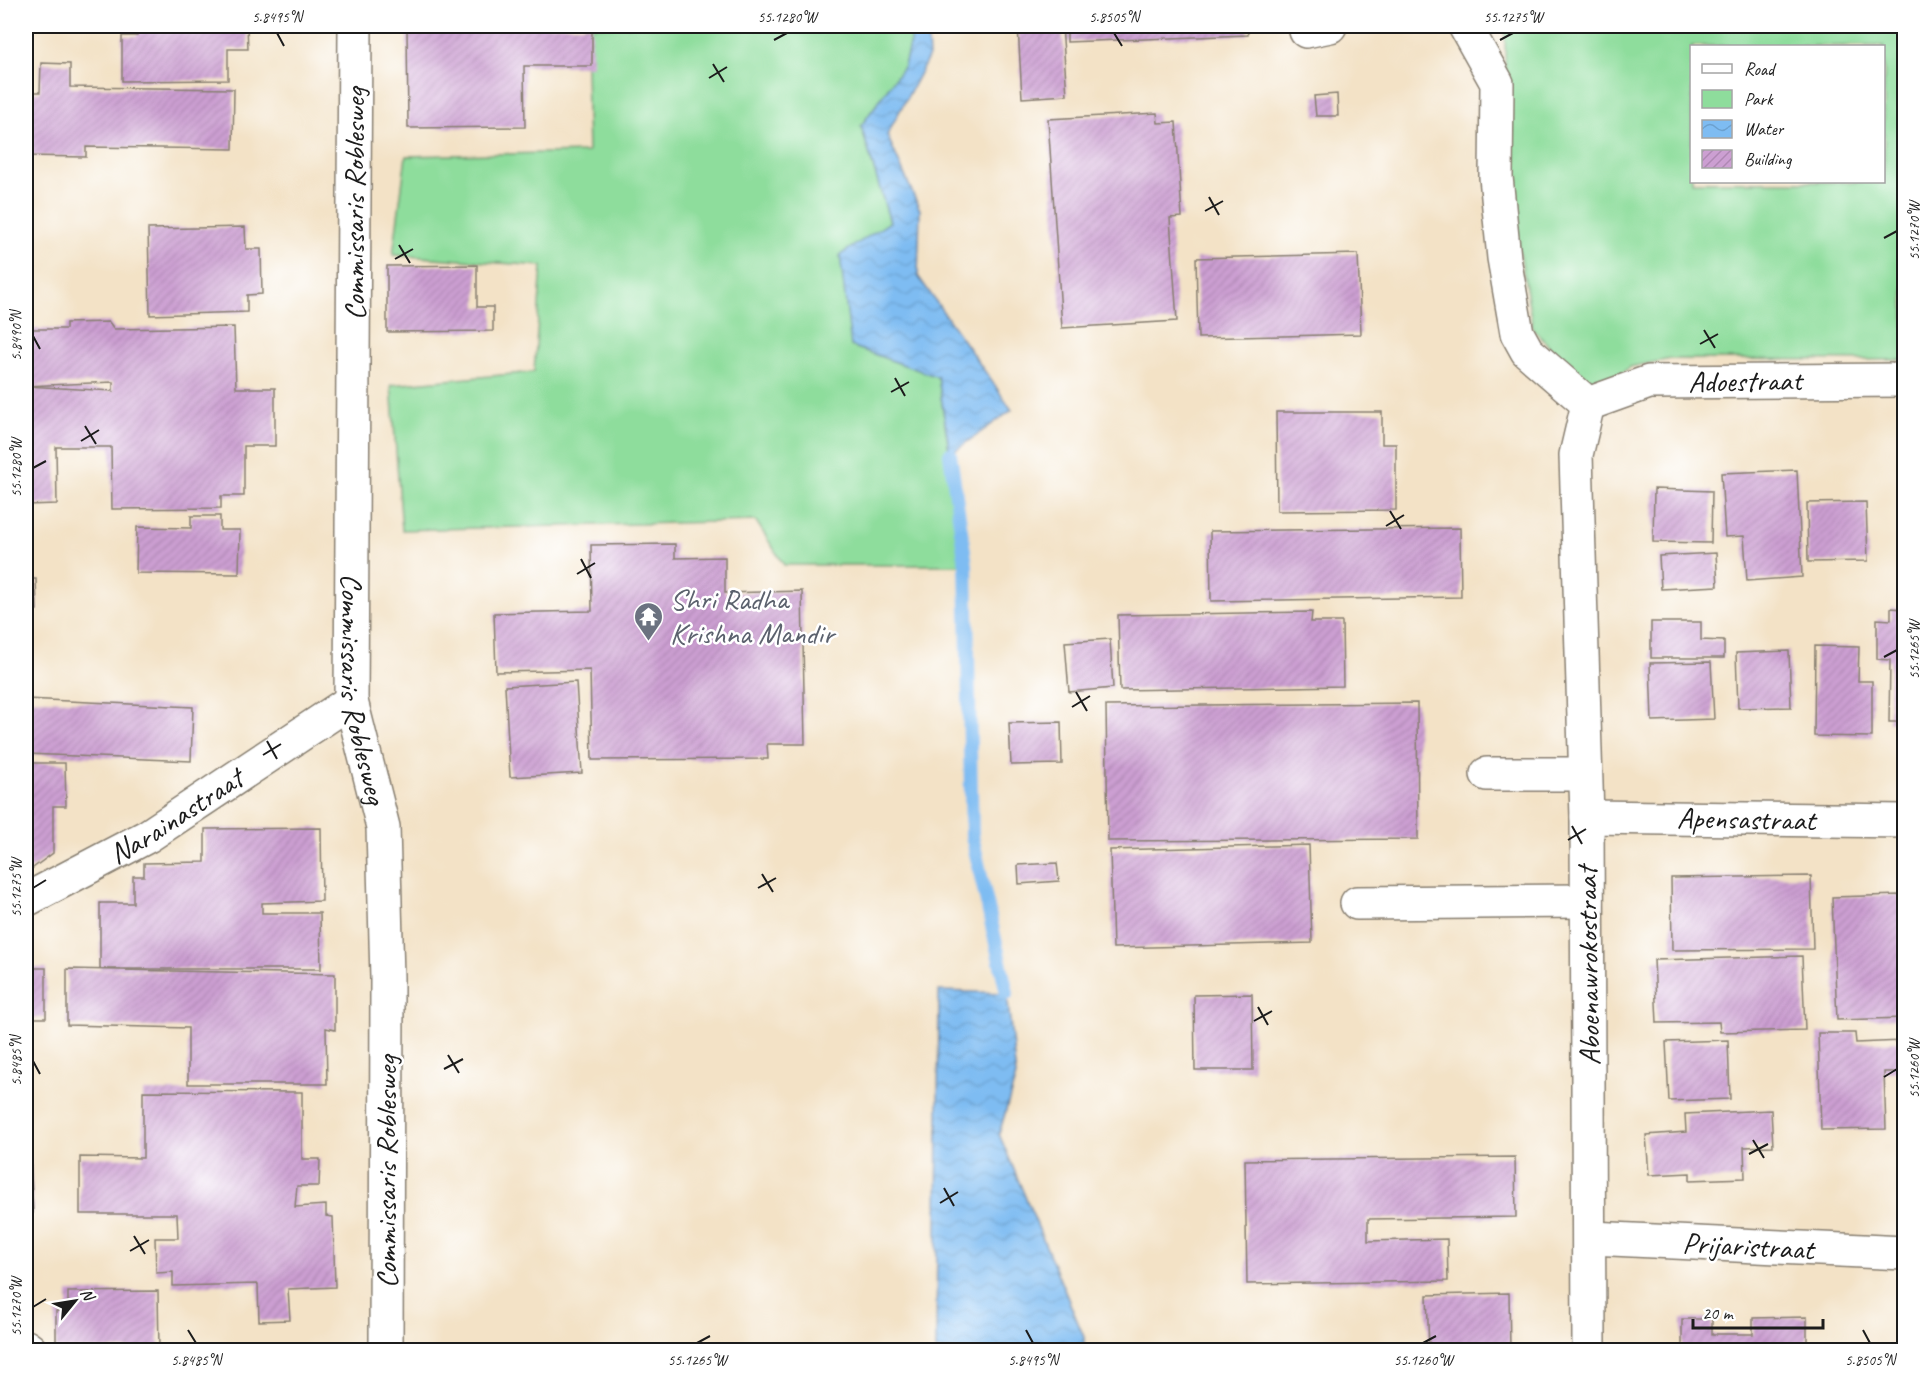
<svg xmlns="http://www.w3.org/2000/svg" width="1930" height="1376" viewBox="0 0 1930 1376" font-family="Caveat,sans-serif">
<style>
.green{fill:#8edd9c;stroke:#557c5c;stroke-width:1.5;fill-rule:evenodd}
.water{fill:url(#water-waves);stroke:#4d6c87;stroke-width:1.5}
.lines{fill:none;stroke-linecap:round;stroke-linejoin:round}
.stream{stroke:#7ebcf2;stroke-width:14}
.building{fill:url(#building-hatch)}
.minor-casing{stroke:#887f71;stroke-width:36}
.minor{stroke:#fff;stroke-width:33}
.ticks{fill:none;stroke:#1c1c1c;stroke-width:2}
.labels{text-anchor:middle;stroke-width:5;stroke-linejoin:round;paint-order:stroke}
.street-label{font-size:30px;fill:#1c1c1c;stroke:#fff}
.worship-label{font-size:30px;fill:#5b616d;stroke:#fff;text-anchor:start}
.neatline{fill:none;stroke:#1c1c1c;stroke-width:2}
.ticks-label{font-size:15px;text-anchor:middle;fill:#1c1c1c}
</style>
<defs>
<pattern id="water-waves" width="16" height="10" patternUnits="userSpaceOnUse" patternTransform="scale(1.5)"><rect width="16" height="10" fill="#7ebcf2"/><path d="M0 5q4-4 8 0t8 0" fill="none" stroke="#6ca1cf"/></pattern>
<pattern id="building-hatch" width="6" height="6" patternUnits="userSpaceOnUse" patternTransform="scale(1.5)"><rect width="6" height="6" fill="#cc9fd2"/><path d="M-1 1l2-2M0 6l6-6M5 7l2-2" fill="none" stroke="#af88b4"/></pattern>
</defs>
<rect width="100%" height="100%" fill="#fff"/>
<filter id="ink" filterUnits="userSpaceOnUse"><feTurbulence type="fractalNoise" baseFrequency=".0167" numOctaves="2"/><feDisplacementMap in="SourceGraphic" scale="12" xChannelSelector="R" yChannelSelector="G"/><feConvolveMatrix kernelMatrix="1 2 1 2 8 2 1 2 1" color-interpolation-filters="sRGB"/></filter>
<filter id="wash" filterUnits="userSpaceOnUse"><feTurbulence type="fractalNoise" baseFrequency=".008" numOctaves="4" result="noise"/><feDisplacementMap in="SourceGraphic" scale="24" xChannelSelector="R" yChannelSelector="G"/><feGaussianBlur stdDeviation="1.35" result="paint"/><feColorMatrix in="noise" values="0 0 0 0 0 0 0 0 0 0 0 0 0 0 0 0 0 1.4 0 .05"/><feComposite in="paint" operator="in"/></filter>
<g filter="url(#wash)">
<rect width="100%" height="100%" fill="#f3e2c6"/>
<g class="green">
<polygon points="585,26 914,26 904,66 861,126 890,222 851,346 938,377 966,565 784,565 756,521 402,530 391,385 534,372 542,266 393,255 406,156 588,152"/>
<path d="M1505,26H1904V360L1671,359L1630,367L1594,393L1533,329L1506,171ZM1692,46H1884V182H1692Z"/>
</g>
<g class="water">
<polygon points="914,26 927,26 929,56 887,135 920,210 918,276 1012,410 950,454 938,377 851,346 840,255 890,222 861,126 904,66"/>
<polygon points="939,991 1007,993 1016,1076 999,1134 1084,1337 1084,1350 936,1350"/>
</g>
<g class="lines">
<polyline class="stream" points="950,454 966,565 972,836 1007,993"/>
</g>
<g id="blocks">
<g class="building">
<polygon points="137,26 247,26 248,49 228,49 228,80 122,81 122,36 137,36"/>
<polygon points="407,26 592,26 592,66 524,66 525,127 408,128"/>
<polygon points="1018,26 1062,26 1067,95 1022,98"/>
<polygon points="1067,26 1247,26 1248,35 1067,42"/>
<polygon points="41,63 70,64 70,87 234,89 233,149 86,147 86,157 26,156 26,92 40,92"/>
<polygon points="1337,94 1338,116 1316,116 1314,96"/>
<polygon points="1157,113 1158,123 1176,122 1182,217 1170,218 1177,321 1062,328 1048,119"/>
<polygon points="245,227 246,249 261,249 262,294 247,295 247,312 150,315 148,229"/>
<polygon points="1358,254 1361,334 1198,338 1196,258"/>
<polygon points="477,265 477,307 493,307 493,331 387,332 387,266"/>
<polygon points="109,322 114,329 234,327 236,388 275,388 275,446 244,446 244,496 221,496 221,508 112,509 111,447 56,447 57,504 26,505 26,447 28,447 26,386 113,391 113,382 26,386 26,329 66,329 66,323"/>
<polygon points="1276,412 1382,412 1382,444 1396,444 1396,510 1277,511"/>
<polygon points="1797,470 1802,577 1747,581 1744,536 1725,537 1721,473"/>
<polygon points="1654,489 1712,491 1711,543 1653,542"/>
<polygon points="1866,502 1868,561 1808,562 1807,503"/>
<polygon points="1900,507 1904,507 1904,573 1903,573"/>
<polygon points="191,516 220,516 220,530 240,530 239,574 136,573 137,527 191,528"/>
<polygon points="1460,528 1461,597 1211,601 1210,531"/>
<polygon points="675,544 675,558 725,557 725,593 802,591 805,744 767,744 768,759 592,760 590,670 496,672 494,613 592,611 591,545"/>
<polygon points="1716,553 1718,586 1661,589 1659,556"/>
<polygon points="26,579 36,579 37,610 26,611"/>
<polygon points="1891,608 1904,609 1904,722 1889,722 1890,660 1877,659 1877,619 1891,620"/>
<polygon points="1312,612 1311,622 1342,622 1343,686 1120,690 1118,615"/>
<polygon points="1651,622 1701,622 1701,640 1724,641 1724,658 1651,658"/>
<polygon points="1110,639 1113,688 1069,692 1065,642"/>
<polygon points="1815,646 1859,647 1858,681 1872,681 1872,737 1814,736"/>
<polygon points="1789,651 1791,707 1738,708 1736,653"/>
<polygon points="1711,662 1714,719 1652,721 1650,663"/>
<polygon points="576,682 582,773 510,777 505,686"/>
<polygon points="26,699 193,707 191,761 28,754 28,744 26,744"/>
<polygon points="1417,703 1418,839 1108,841 1106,706"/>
<polygon points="1061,722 1062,764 1011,765 1009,723"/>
<polygon points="26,763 65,763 66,806 53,806 53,853 26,873"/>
<polygon points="321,828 322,901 262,903 262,913 320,913 321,969 100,969 100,903 133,903 133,876 144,876 144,863 205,862 205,829"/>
<polygon points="1309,845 1312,943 1113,948 1110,850"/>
<polygon points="1057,863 1059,881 1019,884 1018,865"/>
<polygon points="1811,876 1813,949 1672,950 1671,878"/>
<polygon points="1901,895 1904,1018 1837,1020 1832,897"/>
<polygon points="1802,956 1805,1030 1720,1032 1719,1022 1657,1023 1654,960"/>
<rect x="26" y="968" width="20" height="50"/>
<polygon points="67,969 335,974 335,1030 326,1028 327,1084 188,1084 188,1028 67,1025"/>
<polygon points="1252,994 1253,1070 1195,1070 1194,995"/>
<polygon points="1818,1033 1855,1033 1856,1043 1902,1041 1903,1072 1884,1072 1886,1129 1821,1130"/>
<polygon points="1728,1040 1730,1099 1669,1101 1666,1042"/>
<polygon points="143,1091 302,1092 302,1159 320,1159 319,1186 297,1186 295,1207 326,1205 326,1216 333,1217 335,1287 288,1289 290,1320 259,1321 258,1284 173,1286 173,1272 156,1273 155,1238 178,1238 177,1214 80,1214 80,1157 143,1158"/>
<polygon points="1771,1110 1773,1146 1744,1147 1745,1178 1690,1180 1690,1173 1649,1175 1646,1135 1686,1132 1685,1114"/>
<polygon points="26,1155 30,1155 33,1213 26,1213"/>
<polygon points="1515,1157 1516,1217 1368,1219 1368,1241 1447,1239 1448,1281 1247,1284 1245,1160"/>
<polygon points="158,1291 159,1349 56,1349 56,1311 68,1311 68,1292"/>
<polygon points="1509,1293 1510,1350 1429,1350 1427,1295"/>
<polygon points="1807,1317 1807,1350 1682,1350 1682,1319 1712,1319 1712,1334 1753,1334 1753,1318"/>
</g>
</g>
</g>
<g filter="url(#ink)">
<use href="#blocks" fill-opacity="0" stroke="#887f71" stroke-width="1.5"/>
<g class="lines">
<defs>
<g id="minor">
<path id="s1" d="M355,26L351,701L383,827L387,978L386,1350"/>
<polyline points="1465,26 1497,83 1496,177 1504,258 1517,333 1527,351 1588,404"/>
<polyline points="1306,31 1330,26"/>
<polyline points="1588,404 1576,455 1587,817 1589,1350"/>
<polyline points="1588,404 1649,382 1904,380"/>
<polyline points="1487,774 1585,774"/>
<polyline points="1587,817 1904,821"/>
<path id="s2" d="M26,900L148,836L351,701"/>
<polyline points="1357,903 1587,901"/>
<polyline points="1591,1238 1904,1253"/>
<polyline points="26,1347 30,1350"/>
</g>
</defs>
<use href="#minor" class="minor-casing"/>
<use href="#minor" class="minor"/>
</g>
</g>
<path class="ticks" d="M277,33L284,46M1114,33L1122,46M774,40L787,33M1500,40L1513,33M713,64L724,82M709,78L727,67M1209,197L1219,215M1205,211L1223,201M1884,238L1897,231M399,245L410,263M395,259L413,249M1704,330L1715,348M33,336L40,349M1700,344L1718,334M895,378L905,396M891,392L909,382M85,426L96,444M81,441L99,430M33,468L46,461M1390,511L1401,529M1386,526L1404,515M581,559L591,578M577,574L595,563M1884,657L1897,650M1076,692L1087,711M1072,707L1090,696M267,741L277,759M263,755L281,744M1572,826L1582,844M1568,840L1586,829M762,874L773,892M33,888L46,880M758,888L776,878M1258,1007L1268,1025M1254,1021L1272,1011M448,1055L459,1073M33,1061L40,1074M444,1069L463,1059M1884,1077L1897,1069M1753,1140L1764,1158M1749,1154L1768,1144M944,1188L954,1206M940,1203L958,1192M134,1236L145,1254M130,1251L149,1240M33,1307L46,1299M188,1330L196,1343M1026,1330L1033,1343M1863,1330L1870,1343M697,1343L710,1336M1423,1343L1436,1336"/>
<defs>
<symbol id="temple-pin" viewBox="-11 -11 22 30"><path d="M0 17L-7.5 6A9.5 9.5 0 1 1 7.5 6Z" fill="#6b7280" stroke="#fff"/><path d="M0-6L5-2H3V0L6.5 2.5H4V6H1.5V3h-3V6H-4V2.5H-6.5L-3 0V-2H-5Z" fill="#fff"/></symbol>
</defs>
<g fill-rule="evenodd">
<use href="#temple-pin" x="632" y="600" width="33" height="45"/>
</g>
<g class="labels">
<g class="street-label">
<text transform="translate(354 204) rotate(-90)" y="10">Commissaris Roblesweg</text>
<text transform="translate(1745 381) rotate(-1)" y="10">Adoestraat</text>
<text dy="10" stroke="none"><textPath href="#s1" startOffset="664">Commissaris Roblesweg</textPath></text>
<text dy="10" stroke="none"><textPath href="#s2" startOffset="172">Narainastraat</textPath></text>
<text transform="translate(1746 819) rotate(1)" y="10">Apensastraat</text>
<text transform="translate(1588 966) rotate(-91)" y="10">Aboenawrokostraat</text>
<text transform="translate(386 1172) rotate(-90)" y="10">Commissaris Roblesweg</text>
<text transform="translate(1748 1246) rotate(3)" y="10">Prijaristraat</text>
</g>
<g class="worship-label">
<text x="670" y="609">Shri Radha<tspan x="670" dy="34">Krishna Mandir</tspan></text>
</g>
</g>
<rect width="1930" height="1376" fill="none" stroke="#fff" stroke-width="66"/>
<rect x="1690" y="45" width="195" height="138" fill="#ffffff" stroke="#a4a4a4" stroke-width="1.5"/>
<rect x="1702" y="64" width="30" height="9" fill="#ffffff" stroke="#a4a4a4" stroke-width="1.5"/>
<text x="1744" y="75" font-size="18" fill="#1c1c1c">Road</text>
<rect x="1702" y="90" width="30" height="18" fill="#8edd9c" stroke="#a4a4a4" stroke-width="1.5"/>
<text x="1744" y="105" font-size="18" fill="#1c1c1c">Park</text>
<rect x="1702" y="120" width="30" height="18" fill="url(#water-waves)" stroke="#a4a4a4" stroke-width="1.5"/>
<text x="1744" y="135" font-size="18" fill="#1c1c1c">Water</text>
<rect x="1702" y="150" width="30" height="18" fill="url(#building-hatch)" stroke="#a4a4a4" stroke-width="1.5"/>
<text x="1744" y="165" font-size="18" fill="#1c1c1c">Building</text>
<g transform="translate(75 1301) rotate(60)" stroke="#ffffff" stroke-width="4.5" paint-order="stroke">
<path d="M0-4.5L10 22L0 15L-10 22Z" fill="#1c1c1c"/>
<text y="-9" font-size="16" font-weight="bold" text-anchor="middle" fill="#1c1c1c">N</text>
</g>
<path d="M1693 1319v9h130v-9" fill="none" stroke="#1c1c1c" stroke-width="3"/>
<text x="1702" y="1319" font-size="18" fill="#1c1c1c" stroke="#ffffff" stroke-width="4.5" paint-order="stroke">20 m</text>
<rect x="33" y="33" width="1864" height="1310" class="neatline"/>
<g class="ticks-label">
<text x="277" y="22">5.8495°N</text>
<text x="787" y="22">55.1280°W</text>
<text x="1114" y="22">5.8505°N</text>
<text x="1513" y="22">55.1275°W</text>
<text transform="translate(1914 231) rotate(-90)" y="5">55.1270°W</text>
<text transform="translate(16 336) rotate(-90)" y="5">5.8490°N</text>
<text transform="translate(16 468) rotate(-90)" y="5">55.1280°W</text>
<text transform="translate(1914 650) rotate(-90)" y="5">55.1265°W</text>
<text transform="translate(16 888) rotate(-90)" y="5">55.1275°W</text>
<text transform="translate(16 1061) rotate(-90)" y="5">5.8485°N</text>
<text transform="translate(1914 1069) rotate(-90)" y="5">55.1260°W</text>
<text transform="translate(16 1307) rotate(-90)" y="5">55.1270°W</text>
<text x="196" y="1365">5.8485°N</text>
<text x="697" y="1365">55.1265°W</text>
<text x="1033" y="1365">5.8495°N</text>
<text x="1423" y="1365">55.1260°W</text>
<text x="1870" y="1365">5.8505°N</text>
</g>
</svg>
